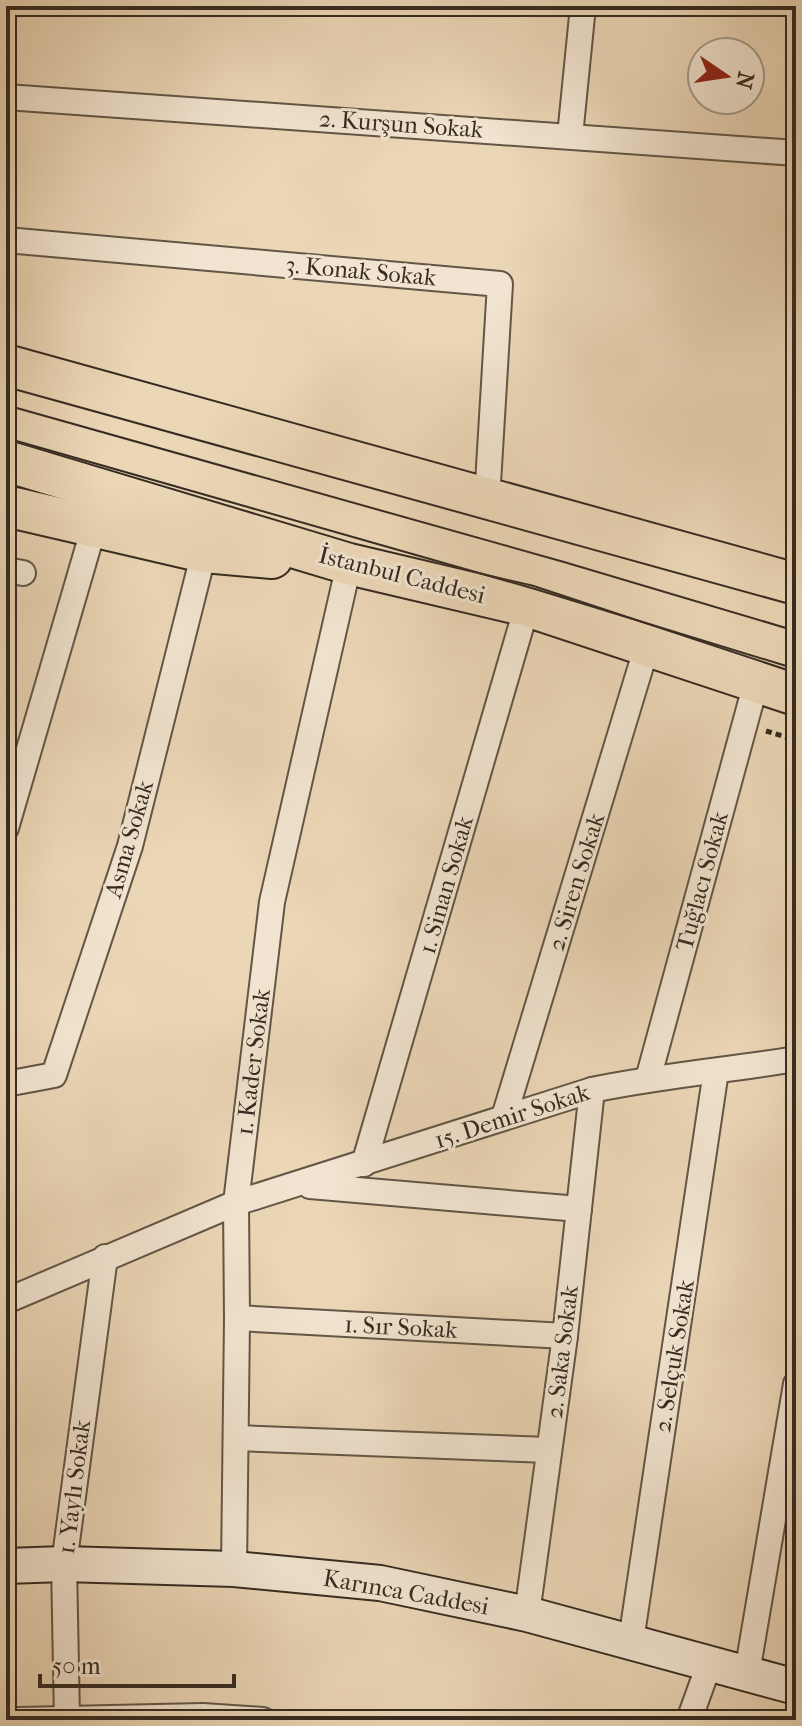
<svg xmlns="http://www.w3.org/2000/svg" width="802" height="1726" viewBox="0 0 802 1726" font-family="'IM FELL French Canon',serif">
<style>
.lines{fill:none;stroke-linecap:round;stroke-linejoin:round}
.minor-casing{stroke:#625646;stroke-width:28}
.secondary-casing{stroke:#352b21;stroke-width:38}
.trunk-casing{stroke:#352b21;stroke-width:44}
.path{stroke:#352b21;stroke-width:5;stroke-dasharray:6 4;stroke-linecap:butt}
.minor{stroke:#f2e4d0;stroke-width:24}
.secondary{stroke:#f2e4d0;stroke-width:34}
.trunk{stroke:#ebd6b6;stroke-width:40}
.tram{stroke:#352b21;stroke-width:2}
.labels{text-anchor:middle;stroke-width:6;stroke-linejoin:round;paint-order:stroke}
.street-label{font-size:24px;fill:#352b21;stroke:#f2e4d0}
</style>
<rect width="100%" height="100%" fill="#ebd6b6"/>
<filter id="stains"><feTurbulence type="fractalNoise" baseFrequency=".0025" numOctaves="4"/><feColorMatrix values="0 0 0 0 .2 0 0 0 0 .09 0 0 0 0 .02 0 0 0 .5 -.17"/></filter>
<radialGradient id="worn" r=".72"><stop offset=".6" stop-color="#630" stop-opacity="0"/><stop offset="1" stop-color="#630" stop-opacity=".3"/></radialGradient>
<g class="lines">
<defs>
<g id="minor">
<polyline points="6,8 6,6"/>
<polyline points="6,97 796,153"/>
<polyline points="570,136 583,6"/>
<polyline points="6,240 500,284 487,500"/>
<polyline points="6,570 23,573"/>
<polyline points="6,828 94,527"/>
<polyline points="648,1079 756,683"/>
<polyline points="6,1084 54,1075 130,846 204,552"/>
<polyline points="504,1117 647,646"/>
<polyline points="364,1164 527,606"/>
<polyline points="310,1186 579,1209"/>
<path d="M6,1301L236,1203L592,1090C659,1076 728,1070 796,1059"/>
<polyline points="237,1318 565,1336"/>
<polyline points="236,1438 549,1450"/>
<polyline points="234,1569 237,1318 236,1203 272,902 349,564"/>
<polyline points="527,1614 565,1336 592,1090"/>
<polyline points="631,1641 716,1071"/>
<polyline points="747,1673 796,1384"/>
<polyline points="67,1719 64,1564 105,1257"/>
<polyline points="18,1720 203,1716 263,1720"/>
<polyline points="689,1720 710,1662"/>
</g>
<polyline id="secondary" points="6,1566 64,1564 234,1569 380,1583 527,1614 796,1687"/>
<g id="trunk">
<polyline points="6,365 796,584"/>
<polyline points="6,461 349,564 527,606 796,695"/>
<polyline points="6,506 204,552 272,558"/>
</g>
</defs>
<use href="#minor" class="minor-casing"/>
<use href="#secondary" class="secondary-casing"/>
<use href="#trunk" class="trunk-casing"/>
<polyline class="path" points="766,731 796,740"/>
<use href="#minor" class="minor"/>
<use href="#secondary" class="secondary"/>
<use href="#trunk" class="trunk"/>
<g class="tram">
<polyline points="6,405 564,562 796,631"/>
<polyline points="6,438 535,589 796,669"/>
</g>
</g>
<g class="labels">
<g class="street-label">
<text transform="translate(401 124) rotate(4)" y="8">2. Kurşun Sokak</text>
<text transform="translate(361 271) rotate(5)" y="8">3. Konak Sokak</text>
<text transform="translate(402 575) rotate(14)" y="8">İstanbul Caddesi</text>
<text transform="translate(129 839) rotate(-74)" y="8">Asma Sokak</text>
<text transform="translate(702 881) rotate(-75)" y="8">Tuğlacı Sokak</text>
<text transform="translate(576 882) rotate(-73)" y="8">2. Siren Sokak</text>
<text transform="translate(446 885) rotate(-74)" y="8">1. Sinan Sokak</text>
<text transform="translate(253 1062) rotate(-83)" y="8">1. Kader Sokak</text>
<text transform="translate(512 1116) rotate(-18)" y="8">15. Demir Sokak</text>
<text transform="translate(401 1327) rotate(3)" y="8">1. Sır Sokak</text>
<text transform="translate(562 1352) rotate(-83)" y="8">2. Saka Sokak</text>
<text transform="translate(674 1356) rotate(-81)" y="8">2. Selçuk Sokak</text>
<text transform="translate(74 1487) rotate(-83)" y="8">1. Yaylı Sokak</text>
<text transform="translate(406 1592) rotate(10)" y="8">Karınca Caddesi</text>
</g>
</g>
<rect width="802" height="1726" fill="none" stroke="#ebd6b6" stroke-width="32"/>
<rect x="8" y="8" width="786" height="1710" fill="none" stroke="#352b21" stroke-width="4"/>
<rect x="16" y="16" width="770" height="1694" fill="none" stroke="#352b21" stroke-width="2"/>
<g transform="translate(726 76) rotate(103)"><circle r="38" fill="#f2e4d0" stroke="#a69a8a" stroke-width="2"/>
<path d="M0-6L14 30L0 20L-14 30Z" fill="#8f2418"/>
<text y="-12" font-size="22" font-weight="bold" text-anchor="middle" fill="#352b21">N</text>
</g>
<path d="M40 1674v12h194v-12" fill="none" stroke="#352b21" stroke-width="4"/>
<text x="52" y="1674" font-size="24" fill="#352b21" stroke="#f2e4d0" stroke-width="6" paint-order="stroke">50 m</text>
<rect width="100%" height="100%" filter="url(#stains)"/>
<rect width="100%" height="100%" fill="url(#worn)"/>
</svg>
